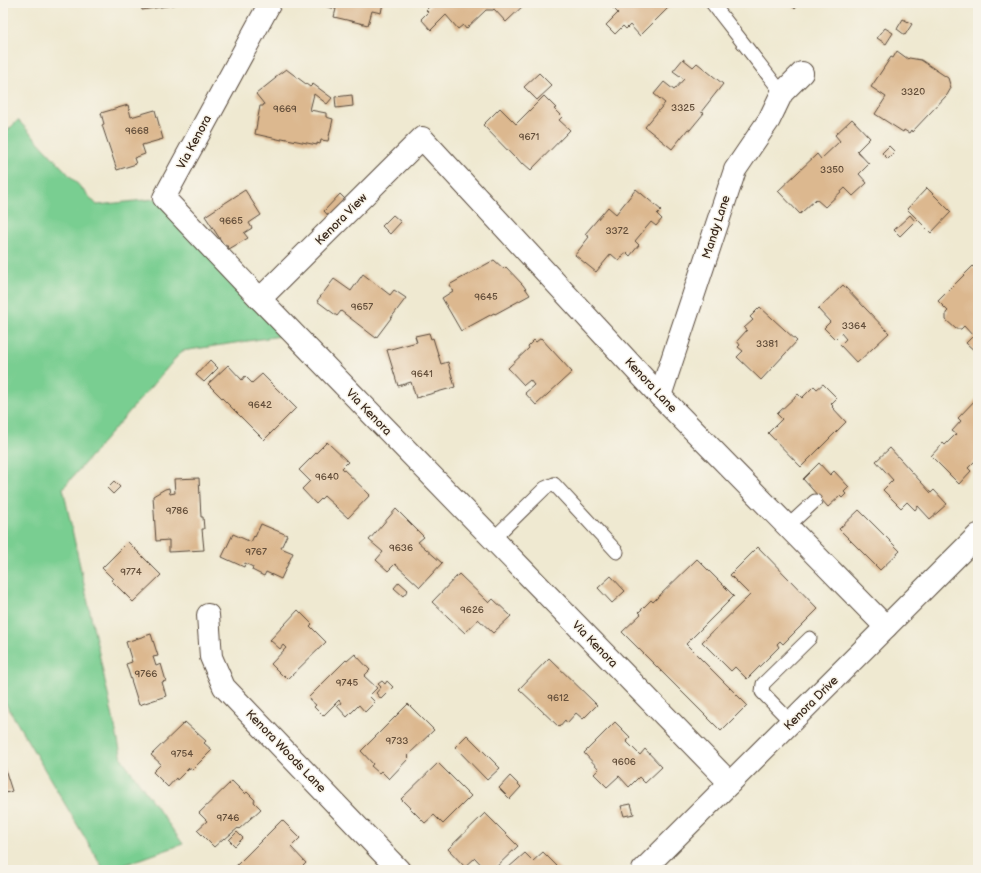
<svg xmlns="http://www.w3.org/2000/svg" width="981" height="873" viewBox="0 0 981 873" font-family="'Balsamiq Sans',sans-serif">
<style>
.green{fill:#79ce91;stroke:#5a7c58}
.building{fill:#dcb88f}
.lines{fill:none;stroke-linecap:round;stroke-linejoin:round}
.service-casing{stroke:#564739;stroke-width:15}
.minor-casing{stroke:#564739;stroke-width:24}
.service{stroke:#fff;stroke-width:13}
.minor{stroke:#fff;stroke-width:22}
.labels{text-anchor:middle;stroke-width:3;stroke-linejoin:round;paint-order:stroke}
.number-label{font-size:10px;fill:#634e3a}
.street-label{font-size:12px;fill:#3b2a1e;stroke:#f7f3e8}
</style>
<rect width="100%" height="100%" fill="#f7f3e8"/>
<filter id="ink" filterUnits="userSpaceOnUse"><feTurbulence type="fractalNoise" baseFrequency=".025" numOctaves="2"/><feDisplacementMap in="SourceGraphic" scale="8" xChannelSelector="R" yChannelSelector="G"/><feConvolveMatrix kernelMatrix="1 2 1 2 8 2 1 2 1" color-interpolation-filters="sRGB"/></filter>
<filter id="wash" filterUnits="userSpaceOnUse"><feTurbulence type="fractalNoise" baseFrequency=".012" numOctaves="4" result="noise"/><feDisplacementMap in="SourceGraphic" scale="16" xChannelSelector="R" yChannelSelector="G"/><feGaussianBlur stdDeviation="0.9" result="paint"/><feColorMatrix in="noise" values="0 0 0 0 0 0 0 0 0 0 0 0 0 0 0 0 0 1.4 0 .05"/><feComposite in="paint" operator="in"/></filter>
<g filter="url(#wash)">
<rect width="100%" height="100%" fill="#efe9d1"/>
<polygon class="green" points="18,120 97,205 164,198 294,334 182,351 63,488 122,759 183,844 110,870 104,870 3,699 3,135"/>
<g id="blocks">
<g class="building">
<polygon points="141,3 179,3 179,4 142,10"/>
<polygon points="325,3 383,3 381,13 372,11 368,25 334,17 336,9 324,6"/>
<polygon points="433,3 526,3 506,22 494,9 493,10 486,10 466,29 463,25 458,29 446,15 431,30 421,19 428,12 426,10"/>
<polygon points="616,3 669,3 671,5 640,36 630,25 626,29 623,26 615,34 606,25 618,13 612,7"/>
<polygon points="789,3 801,3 795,9"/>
<polygon points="903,19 912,24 905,35 897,29"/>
<polygon points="885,28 893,33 886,44 877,38"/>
<polygon points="897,51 908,59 909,58 921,60 948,78 951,88 947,95 912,132 911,130 909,133 904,130 903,132 875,114 886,97 871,87 891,57 893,58"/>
<polygon points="683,59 693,67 697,63 723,84 701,112 704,113 690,130 688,129 672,149 645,127 665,103 654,94 664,82 674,90 684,79 673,71"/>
<polygon points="286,69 310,87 313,84 332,98 327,104 314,94 310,110 326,113 326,117 333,119 328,141 321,140 320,144 317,143 317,145 282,138 282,140 255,134 260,106 263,106 264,104 256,94 276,78 275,77"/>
<polygon points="539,73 552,86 537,100 524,87"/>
<polygon points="352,95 353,106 336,108 335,97"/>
<polygon points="544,96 556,108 554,109 562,117 559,120 570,130 531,170 523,163 522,164 516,157 515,158 483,125 500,108 516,124"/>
<polygon points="128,105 131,117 155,110 163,139 142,145 145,154 134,158 136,164 117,170 102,125 104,124 101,113"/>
<polygon points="852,119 870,138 857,151 869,164 859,174 867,183 853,196 845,188 825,207 816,199 800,214 778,191 817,154 821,159 840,141 835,135"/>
<polygon points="889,146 895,152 888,159 882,153"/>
<polygon points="927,188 951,212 931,233 907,209"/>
<polygon points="636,189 661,210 657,214 662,219 656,226 651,222 635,241 639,245 630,256 626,252 619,261 611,254 596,272 575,255 589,237 585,234 608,207 616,214"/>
<polygon points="245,190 261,215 249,223 252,228 244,233 248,238 229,249 226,244 224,245 205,216"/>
<polygon points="340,194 350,204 333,221 324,211"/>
<polygon points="393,215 401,222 390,234 382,226"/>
<polygon points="910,215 915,221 900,236 894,230"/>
<polygon points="494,260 504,269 506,267 523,285 530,295 495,314 494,313 461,331 442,298 453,291 449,285"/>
<polygon points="973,266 978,271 978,354 966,343 973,336 964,326 961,329 956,329 946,320 946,313 948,311 938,301"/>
<polygon points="363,274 390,295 394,290 406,298 376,338 341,311 337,316 317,301 334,279 351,291"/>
<polygon points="843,285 889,333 857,363 840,345 846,339 841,333 835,339 824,328 830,322 818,309"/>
<polygon points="760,307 797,341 761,380 737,357 743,351 738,347 740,345 737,341 747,330 744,328 753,320 750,317"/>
<polygon points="429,333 431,339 433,338 441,364 448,362 455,387 416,398 411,382 398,386 387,350 417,342 415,336"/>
<polygon points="541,338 572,372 536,405 525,393 534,385 530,380 524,385 508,368 529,348 528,346 534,340 536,342"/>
<polygon points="210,360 218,368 204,382 196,375"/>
<polygon points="228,365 242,380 245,376 252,383 262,374 296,408 264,440 208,384"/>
<polygon points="823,384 837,398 831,404 833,406 832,407 846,422 801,467 768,433 782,419 777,414 798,394 802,398 814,386 817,389"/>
<polygon points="978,397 978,458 968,468 971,471 959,484 931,456 943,443 945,445 956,434 952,431 961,421 958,418"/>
<polygon points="327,442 348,462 342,468 370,495 348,518 324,496 316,504 302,489 310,481 299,470"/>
<polygon points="890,448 931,493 934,490 947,504 930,519 918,506 915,510 907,502 901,508 883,490 893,480 876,461"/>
<polygon points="819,463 830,475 834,471 849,487 844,492 846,494 842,498 840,496 828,507 803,479"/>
<polygon points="199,478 201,517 203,517 204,529 202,529 204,550 169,552 169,540 156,541 153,496 165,489 169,488 170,494 175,493 174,479"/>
<polygon points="114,481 120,487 113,494 107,488"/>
<polygon points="396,509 424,537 418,542 442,563 420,587 395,564 388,571 376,560 383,552 369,540"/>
<polygon points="859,510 900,551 880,570 839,529"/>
<polygon points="261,524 287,535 281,548 293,553 281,579 266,572 264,576 252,570 253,567 245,563 244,567 222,557 233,534 251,542 254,536 255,537"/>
<polygon points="128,542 161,575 133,602 111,580 113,579 102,568"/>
<polygon points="758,547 818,609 783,644 780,641 777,644 779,647 747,679 735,667 731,671 702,642 750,595 730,575"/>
<polygon points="697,559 734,596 686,644 747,705 721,731 622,632 641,614 639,612 651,600 653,602"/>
<polygon points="459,574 489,603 493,599 511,616 493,633 478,619 465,633 432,602"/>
<polygon points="611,576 625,591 612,603 598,588"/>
<polygon points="399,582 408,590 403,596 394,588"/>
<polygon points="298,610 312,624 310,626 326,642 288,679 284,675 283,676 271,664 286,648 283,645 280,649 270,640"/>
<polygon points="151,634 158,656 153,657 156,666 161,664 166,681 162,682 166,696 139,705 126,664 132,662 126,642"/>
<polygon points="355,654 370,670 364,676 377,688 369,696 375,702 365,712 359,705 347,717 337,706 341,703 339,700 323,716 314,707 316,705 308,698 346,660 347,661"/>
<polygon points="549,658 597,705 583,719 576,713 567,723 565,720 559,727 519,689"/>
<polygon points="382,681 385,684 387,681 393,687 381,699 376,693 381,687 378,684"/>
<polygon points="408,704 434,730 407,756 409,758 389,779 381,771 379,773 371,766 373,764 361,751"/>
<polygon points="185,722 206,741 204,743 212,750 192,770 189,768 177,780 176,778 168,787 153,772 161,764 151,755"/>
<polygon points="615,722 630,737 626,741 640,755 645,749 662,767 645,783 639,777 629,787 619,776 607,787 594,774 599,769 584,753"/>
<polygon points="467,735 500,768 487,780 455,747"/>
<polygon points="3,763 12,791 3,794"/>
<polygon points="438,763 471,796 443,824 434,815 425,823 401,799"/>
<polygon points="510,776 521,787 510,799 499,788"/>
<polygon points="232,781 245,794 247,792 255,800 254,802 261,809 239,829 238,828 225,839 224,838 214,847 197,830 207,821 199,813"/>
<polygon points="631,804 634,814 624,816 621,806"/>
<polygon points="485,813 518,846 493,870 486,870 475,858 465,867 448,849"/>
<polygon points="282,820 300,838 291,847 306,863 299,870 240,870 236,866"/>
<polygon points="237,832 243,838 235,846 229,840"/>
<polygon points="543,852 561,870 510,870 508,868 525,853 533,861"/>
</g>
</g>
</g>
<g filter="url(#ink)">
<use href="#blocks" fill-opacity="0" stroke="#564739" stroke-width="1"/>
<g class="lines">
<defs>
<g id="service">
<polyline points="712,3 782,93"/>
<polyline points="788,526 815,501"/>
<polyline points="493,539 545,488 554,484 617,552"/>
<polyline points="791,722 762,692 763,684 810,638"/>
</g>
<g id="minor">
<polyline points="270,3 164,198 260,299 730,783"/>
<polyline points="260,299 422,138 660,396 886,627"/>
<polyline points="660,396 735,170 769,120 782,93 802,73"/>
<polyline points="208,615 211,657 224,687 399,870"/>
<polyline points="643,870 978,535"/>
</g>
</defs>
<use href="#service" class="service-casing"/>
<use href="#minor" class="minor-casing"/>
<use href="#service" class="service"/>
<use href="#minor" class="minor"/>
</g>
</g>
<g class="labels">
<g class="number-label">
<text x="913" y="95">3320</text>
<text x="683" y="111">3325</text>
<text x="285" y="112">9669</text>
<text x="137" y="134">9668</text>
<text x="529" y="140">9671</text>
<text x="832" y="173">3350</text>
<text x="231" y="224">9665</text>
<text x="617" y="234">3372</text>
<text x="486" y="300">9645</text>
<text x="362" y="310">9657</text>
<text x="854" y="329">3364</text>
<text x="767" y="347">3381</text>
<text x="422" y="377">9641</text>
<text x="260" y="408">9642</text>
<text x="327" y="480">9640</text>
<text x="177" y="514">9786</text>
<text x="401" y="551">9636</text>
<text x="256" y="555">9767</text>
<text x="131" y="575">9774</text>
<text x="472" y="613">9626</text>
<text x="146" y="677">9766</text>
<text x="347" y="686">9745</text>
<text x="558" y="701">9612</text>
<text x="397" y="744">9733</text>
<text x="182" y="757">9754</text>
<text x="624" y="765">9606</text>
<text x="228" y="821">9746</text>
</g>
<g class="street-label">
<text transform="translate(194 142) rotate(-62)" y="4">Via Kenora</text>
<text transform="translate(341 219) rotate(-45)" y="4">Kenora View</text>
<text transform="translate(716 227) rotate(-72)" y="4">Mandy Lane</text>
<text transform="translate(651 385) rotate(47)" y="4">Kenora Lane</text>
<text transform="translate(369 412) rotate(46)" y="4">Via Kenora</text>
<text transform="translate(595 644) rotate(46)" y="4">Via Kenora</text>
<text transform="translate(811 703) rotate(-45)" y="4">Kenora Drive</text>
<text transform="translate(286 751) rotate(46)" y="4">Kenora Woods Lane</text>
</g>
</g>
<rect width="981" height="873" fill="none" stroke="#f7f3e8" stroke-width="16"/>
</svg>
